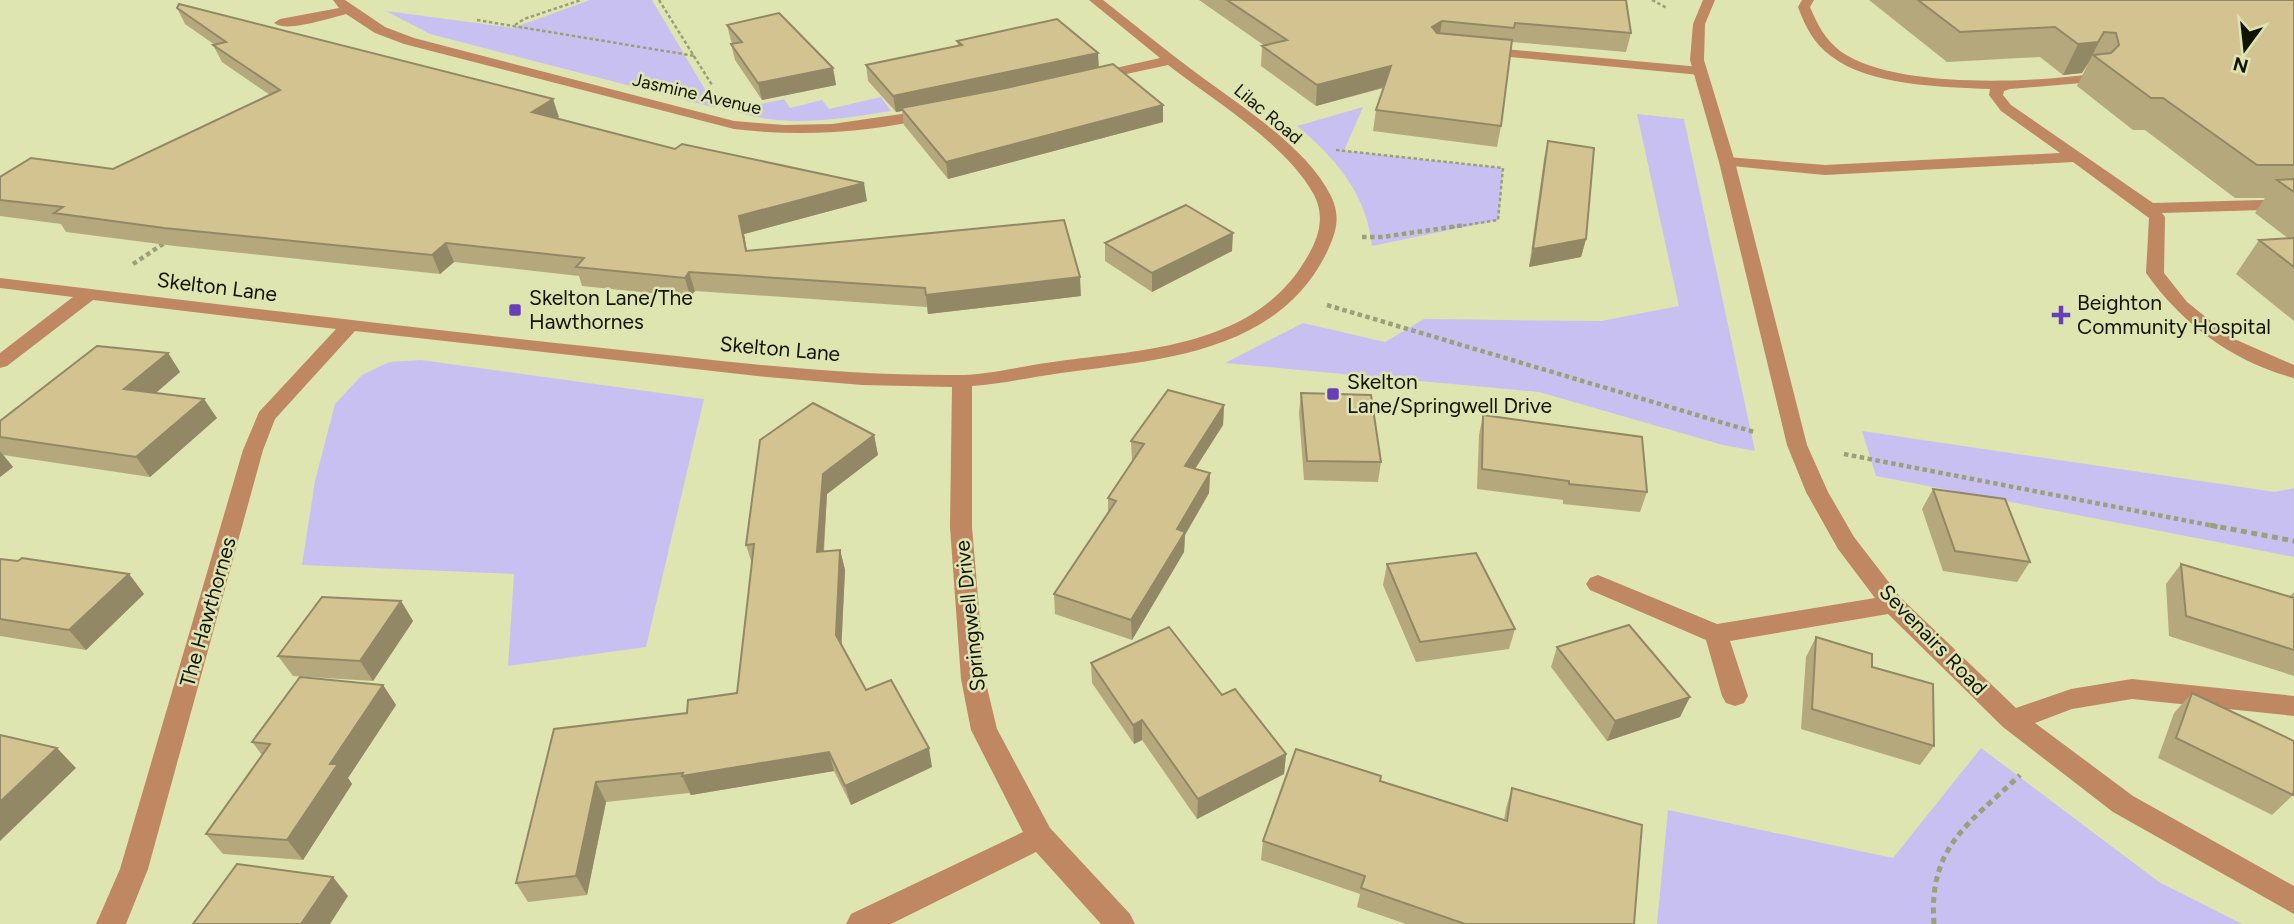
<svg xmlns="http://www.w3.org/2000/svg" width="2294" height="924" viewBox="0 0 2294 924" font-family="Figtree,sans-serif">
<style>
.green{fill:#c9c0f2}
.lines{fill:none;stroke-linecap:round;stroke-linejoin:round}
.path-far2{stroke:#9aa077;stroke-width:2.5;stroke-dasharray:3.5 2.5;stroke-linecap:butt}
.path-far1{stroke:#9aa077;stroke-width:4.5;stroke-dasharray:4.5 3.5;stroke-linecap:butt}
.path{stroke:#9aa077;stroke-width:5;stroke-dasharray:6 4.5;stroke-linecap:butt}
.lane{fill:#bf8762;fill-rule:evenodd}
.street{fill:#bf8762;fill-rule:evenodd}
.wall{fill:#b5a87d}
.shaded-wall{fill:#938866}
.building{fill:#d2c391;stroke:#938866;stroke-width:2}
.poi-dot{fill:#6740b8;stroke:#dee5b1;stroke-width:2.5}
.labels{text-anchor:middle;stroke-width:5;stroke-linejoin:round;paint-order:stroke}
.far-street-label{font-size:18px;fill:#121402;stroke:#dee5b1}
.street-label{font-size:21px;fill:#121402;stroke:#dee5b1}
.poi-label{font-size:21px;fill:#121402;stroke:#dee5b1;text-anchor:start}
</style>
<rect width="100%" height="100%" fill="#dee5b1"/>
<g class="green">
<polygon points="590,0 652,0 716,108 430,34 386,11 513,28"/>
<path d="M881,97L891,111C840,119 782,129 732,110L784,99L790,108L822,100L829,109Z"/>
<path d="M1363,107L1344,151L1503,168L1498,220L1372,246C1367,195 1336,158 1297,126Z"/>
<polygon points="1637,114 1684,119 1755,451 1723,445 1539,392 1225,363 1303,323 1385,342 1424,319 1601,321 1679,306"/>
<polygon points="421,360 704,399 646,647 508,666 514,574 302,565 315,481 335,404 362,375 389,362"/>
<polygon points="1862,431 2275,492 2294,488 2294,557 1876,476"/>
<polygon points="1981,748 2159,882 2242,924 1657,924 1668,810 1893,858"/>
</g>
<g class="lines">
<g class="path-far2">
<polyline points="659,0 712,85"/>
<polyline points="1652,0 1667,8"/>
<polyline points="477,20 695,56"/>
<polyline points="515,25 524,19 581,0"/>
<polyline points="1336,150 1503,168 1498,220 1453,227"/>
</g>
<g class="path-far1">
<polyline points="1362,237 1382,237 1465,225"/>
<polyline points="133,264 166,242"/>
<polyline points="1327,305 1754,432"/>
<polyline points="1844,454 2219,527"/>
</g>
<g class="path">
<polyline points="2210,525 2294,541"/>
<path d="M1934,924C1928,846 1969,824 2020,775"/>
</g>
<g class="lane">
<path d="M1802,0H1814L1810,7C1817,24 1825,39 1840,51C1891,88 2023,83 2084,75L2089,65H2099L2101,73L2093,82L2010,89L2004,91L2003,95L2011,105L2153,203L2294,199V209L2162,213L2165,217L2164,273L2187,302L2232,338L2294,365V378C2233,362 2182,324 2146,273L2149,218L2073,162L1825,175L1722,165L1719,162L1722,159L1727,157L1825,165L2060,153L2001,111L1989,95L1990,89C1943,87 1869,86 1831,56C1814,44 1805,26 1798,7Z"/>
<polygon points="1483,47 1700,67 1707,71 1700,75 1478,54 1476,51"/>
</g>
<g class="street">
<path d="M333,0H345L385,27L414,38L734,121L784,125L832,124L929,110L936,114L934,117C868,133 801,137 734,129L404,44L375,33L346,14C330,18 286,33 274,23L280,19L339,8Z"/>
<path d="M1089,0H1103C1134,24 1164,49 1195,72C1239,105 1306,146 1331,196C1342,219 1335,235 1325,256C1274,354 1158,360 1061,373C1031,377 1002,384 972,386V527L985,679L997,729L1050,828L1130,914L1135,924H1101L1036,852L891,924H846L851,914L1023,832L971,730L961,679L950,527L952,387L862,385L767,377L355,331L275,419L263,450L148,869L126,924H96L120,869L243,450L259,412L336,329L93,300L7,366L0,368V353L73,297L0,288V278C198,302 396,326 594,347C715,360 836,376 957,375C989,375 1021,366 1053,362C1140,350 1247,348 1301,267C1316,244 1328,220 1313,193C1284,142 1214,101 1168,65L1094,81L1089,80V74L1160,58Z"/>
<polygon points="1703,0 1715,0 1705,24 1704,60 1735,162 1807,445 1828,492 1854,537 1901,598 2016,708 2071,689 2132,679 2294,696 2294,716 2132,699 2072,709 2035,723 2133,796 2294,886 2294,914 2113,812 2003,727 1888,614 1730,641 1748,696 1744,703 1735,706 1726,703 1722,696 1706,640 1590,590 1586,584 1590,578 1598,575 1717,624 1875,598 1838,549 1806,492 1787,445 1719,162 1690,60 1693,24"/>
</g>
</g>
<g class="wall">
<polygon points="1199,0 1389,0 1631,33 1626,52 1512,42 1501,126 1497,147 1373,131 1376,110 1384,88 1316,106 1261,66 1262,46 1265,46"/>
<polygon points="1869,0 2294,0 2294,321 2236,274 2259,240 2289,239 2255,213 2265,198 2235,198 2145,130 2133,130 2077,86 2089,62 2082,73 2063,75 2040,57 1947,62"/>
<polygon points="177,8 559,117 557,118 867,201 744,234 747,251 1081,296 928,314 927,307 695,291 690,297 582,286 579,276 454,262 440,274 175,246 66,232 61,224 0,216 0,177 113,169 270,95 222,62 213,45 215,45 185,24"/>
<polygon points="727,25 833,68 836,85 762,100 735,60 731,44 733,44 731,41"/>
<polygon points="957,41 1099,67 1163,122 948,179 904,125 902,111 896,112 868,81 866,65 958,46"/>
<polygon points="1548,141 1586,239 1581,257 1529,267 1544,159"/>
<polygon points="1105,243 1232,251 1152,292 1105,261"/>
<polygon points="168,353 180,372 156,393 217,418 150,477 3,455 13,467 0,477 0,421"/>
<polygon points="1301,393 1381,462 1378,482 1304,480 1299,413"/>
<polygon points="1224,405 1223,425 1195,469 1210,473 1209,493 1185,535 1184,552 1132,640 1055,614 1054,594 1108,513 1108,498 1133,461 1132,460 1131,441"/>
<polygon points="1483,415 1647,492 1640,512 1563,504 1563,500 1477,489 1479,435"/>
<polygon points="874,435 878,455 827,494 824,552 840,550 845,570 841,645 866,690 932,767 851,805 834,771 691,795 689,793 606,802 587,895 528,902 516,883 554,729 687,713 737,693 752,564 746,545"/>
<polygon points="1933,489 2030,562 2017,582 1943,571 1922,509"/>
<polygon points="0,559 129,574 144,594 86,650 0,636"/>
<polygon points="1387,564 1515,629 1509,649 1416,662 1383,585"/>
<polygon points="2181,564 2290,596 2294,592 2294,676 2169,636 2166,584"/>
<polygon points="401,601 413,621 373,681 293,676 278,656"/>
<polygon points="1816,637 1872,667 1934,746 1920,765 1801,729 1806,657"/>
<polygon points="1557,647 1680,717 1607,741 1551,667"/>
<polygon points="1091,663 1222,695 1286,754 1284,774 1197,819 1142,740 1134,744 1092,683"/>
<polygon points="383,685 396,705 348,778 352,784 303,860 223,854 206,834 262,755 252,742"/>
<polygon points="2192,693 2293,795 2272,815 2158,758 2174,713"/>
<polygon points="1380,781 1504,820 1506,808 1512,788 1634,924 1406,924 1357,907 1360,894 1261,860 1263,841"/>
</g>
<g class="shaded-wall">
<polygon points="1442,21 1439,40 1432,27"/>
<polygon points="2104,32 2089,62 2082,73 2063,75 2078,44"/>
<polygon points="1098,53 1099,69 904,111 901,108 902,111 896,112 893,96"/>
<polygon points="1391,66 1388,86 1316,106 1317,85"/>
<polygon points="833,68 836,85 762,100 758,83"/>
<polygon points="553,99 559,117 538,129 532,112"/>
<polygon points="1163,105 1163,122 948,179 946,162"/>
<polygon points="864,183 867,201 744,234 750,270 739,216"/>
<polygon points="1233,233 1232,251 1152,292 1152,273"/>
<polygon points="1586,239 1581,257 1529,267 1533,249"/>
<polygon points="446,243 454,262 440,274 432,255"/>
<polygon points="689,272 695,291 690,297 685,278"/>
<polygon points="1080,277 1081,296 928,314 926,295"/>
<polygon points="168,353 180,372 138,408 124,389"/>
<polygon points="204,399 217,418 150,477 136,457"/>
<polygon points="1224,405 1223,425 1184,486 1185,466"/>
<polygon points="874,435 878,455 827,494 822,573 817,552 823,474"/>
<polygon points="0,451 13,467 0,477"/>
<polygon points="1210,473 1209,493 1185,535 1184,552 1132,640 1131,620 1177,529"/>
<polygon points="840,550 845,570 841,655 836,635"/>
<polygon points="129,574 144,594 86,650 69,630"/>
<polygon points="401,601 413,621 373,681 360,661"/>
<polygon points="383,685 396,705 348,778 352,784 303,860 287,840 330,764"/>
<polygon points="1690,697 1680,717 1607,741 1615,721"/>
<polygon points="1142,720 1142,740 1134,744 1133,725"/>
<polygon points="57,748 76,768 0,841 0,802"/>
<polygon points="929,748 932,767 851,805 845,786"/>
<polygon points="829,752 834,771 691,795 682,776"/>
<polygon points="1286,754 1284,774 1197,819 1198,799"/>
<polygon points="596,782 606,802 587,895 576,876"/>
<polygon points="333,877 348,896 330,924 301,924"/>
</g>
<g class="building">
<polygon points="1227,0 1626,0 1631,33 1515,23 1514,28 1442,21 1432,27 1437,33 1512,40 1501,126 1376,110 1391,66 1317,85 1262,46 1287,40"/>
<polygon points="1918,0 2294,0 2294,165 2257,165 2163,98 2151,98 2093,55 2111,53 2119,45 2116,33 2104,32 2098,42 2078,44 2055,27 1960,32"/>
<polygon points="179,4 553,99 532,112 675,149 682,144 864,183 739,216 746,251 1064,220 1080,277 926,295 925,288 689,272 685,278 576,267 584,258 446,243 432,255 164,228 54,213 63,207 0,200 0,177 31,158 113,169 280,90 213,45 226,42 177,8"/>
<polygon points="779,13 833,68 758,83 731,44 742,42 727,25"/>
<polygon points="1057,19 1098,53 893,96 866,65 962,45 957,41"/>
<polygon points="1113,64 1163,105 946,162 901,108 1006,88"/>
<polygon points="1548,141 1594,148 1586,239 1533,249"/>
<polygon points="2294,179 2294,192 2277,180"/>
<polygon points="1186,205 1233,233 1152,273 1105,243"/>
<polygon points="2294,238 2294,267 2259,240"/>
<polygon points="97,346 168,353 124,389 204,399 136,457 0,437 0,421"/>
<polygon points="1168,390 1224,405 1185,466 1210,473 1177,529 1185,532 1131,620 1054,594 1116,501 1108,498 1144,444 1131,441"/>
<polygon points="1301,393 1371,395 1381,462 1307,461"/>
<polygon points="813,403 874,435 823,474 817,552 840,550 836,635 866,690 891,680 929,748 845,786 829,752 682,776 683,773 596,782 576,876 516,883 554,729 687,713 688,700 737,693 754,544 746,545 760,440"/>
<polygon points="1483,415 1642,437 1647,492 1569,484 1569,481 1482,469"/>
<polygon points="1933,489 2005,499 2030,562 1955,551"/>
<polygon points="1476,553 1515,629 1420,642 1387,564"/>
<polygon points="22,558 129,574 69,630 0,619 0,559 18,561"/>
<polygon points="2181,564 2294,598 2294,650 2186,616"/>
<polygon points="322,597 401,601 360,661 278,656"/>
<polygon points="1629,625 1690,697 1615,721 1557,647"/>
<polygon points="1169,627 1222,695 1235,689 1286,754 1198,799 1142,720 1133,725 1091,663"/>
<polygon points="1816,637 1872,654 1872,667 1933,684 1934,746 1812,709"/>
<polygon points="300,677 383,685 330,764 338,764 287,840 206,834 270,744 252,742"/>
<polygon points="2192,693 2294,741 2294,790 2293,795 2176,738"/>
<polygon points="0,735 57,748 0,802"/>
<polygon points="1296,749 1381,776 1380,781 1507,821 1512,788 1642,825 1634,924 1465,924 1361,888 1365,876 1263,841"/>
<polygon points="237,864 333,877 301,924 193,924"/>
</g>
<g class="poi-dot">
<rect x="508" y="303" width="14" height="14" rx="3.5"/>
<path d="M2057.5 304.5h7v7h7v7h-7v7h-7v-7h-7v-7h7z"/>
<rect x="1326" y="387" width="14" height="14" rx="3.5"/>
</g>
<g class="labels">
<g class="far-street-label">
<text transform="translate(697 94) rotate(13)" y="6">Jasmine Avenue</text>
<text transform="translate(1268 114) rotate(40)" y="6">Lilac Road</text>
</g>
<g class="street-label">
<text transform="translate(217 287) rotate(7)" y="7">Skelton Lane</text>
<text transform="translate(780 349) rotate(5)" y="7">Skelton Lane</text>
<text transform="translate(208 612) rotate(-74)" y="7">The Hawthornes</text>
<text transform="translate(970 616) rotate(-96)" y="7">Springwell Drive</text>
<text transform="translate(1933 640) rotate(46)" y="7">Sevenairs Road</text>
</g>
<g class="poi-label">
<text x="529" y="305">Skelton Lane/The<tspan x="529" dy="24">Hawthornes</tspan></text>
<text x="2077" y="310">Beighton<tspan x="2077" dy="24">Community Hospital</tspan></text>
<text x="1347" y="389">Skelton<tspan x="1347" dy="24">Lane/Springwell Drive</tspan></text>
</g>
</g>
<g transform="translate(2245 49) rotate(195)" stroke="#dee5b1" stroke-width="5" paint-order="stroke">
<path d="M0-5L12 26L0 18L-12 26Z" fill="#121402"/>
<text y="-10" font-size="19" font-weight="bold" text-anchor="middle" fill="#121402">N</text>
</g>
</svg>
